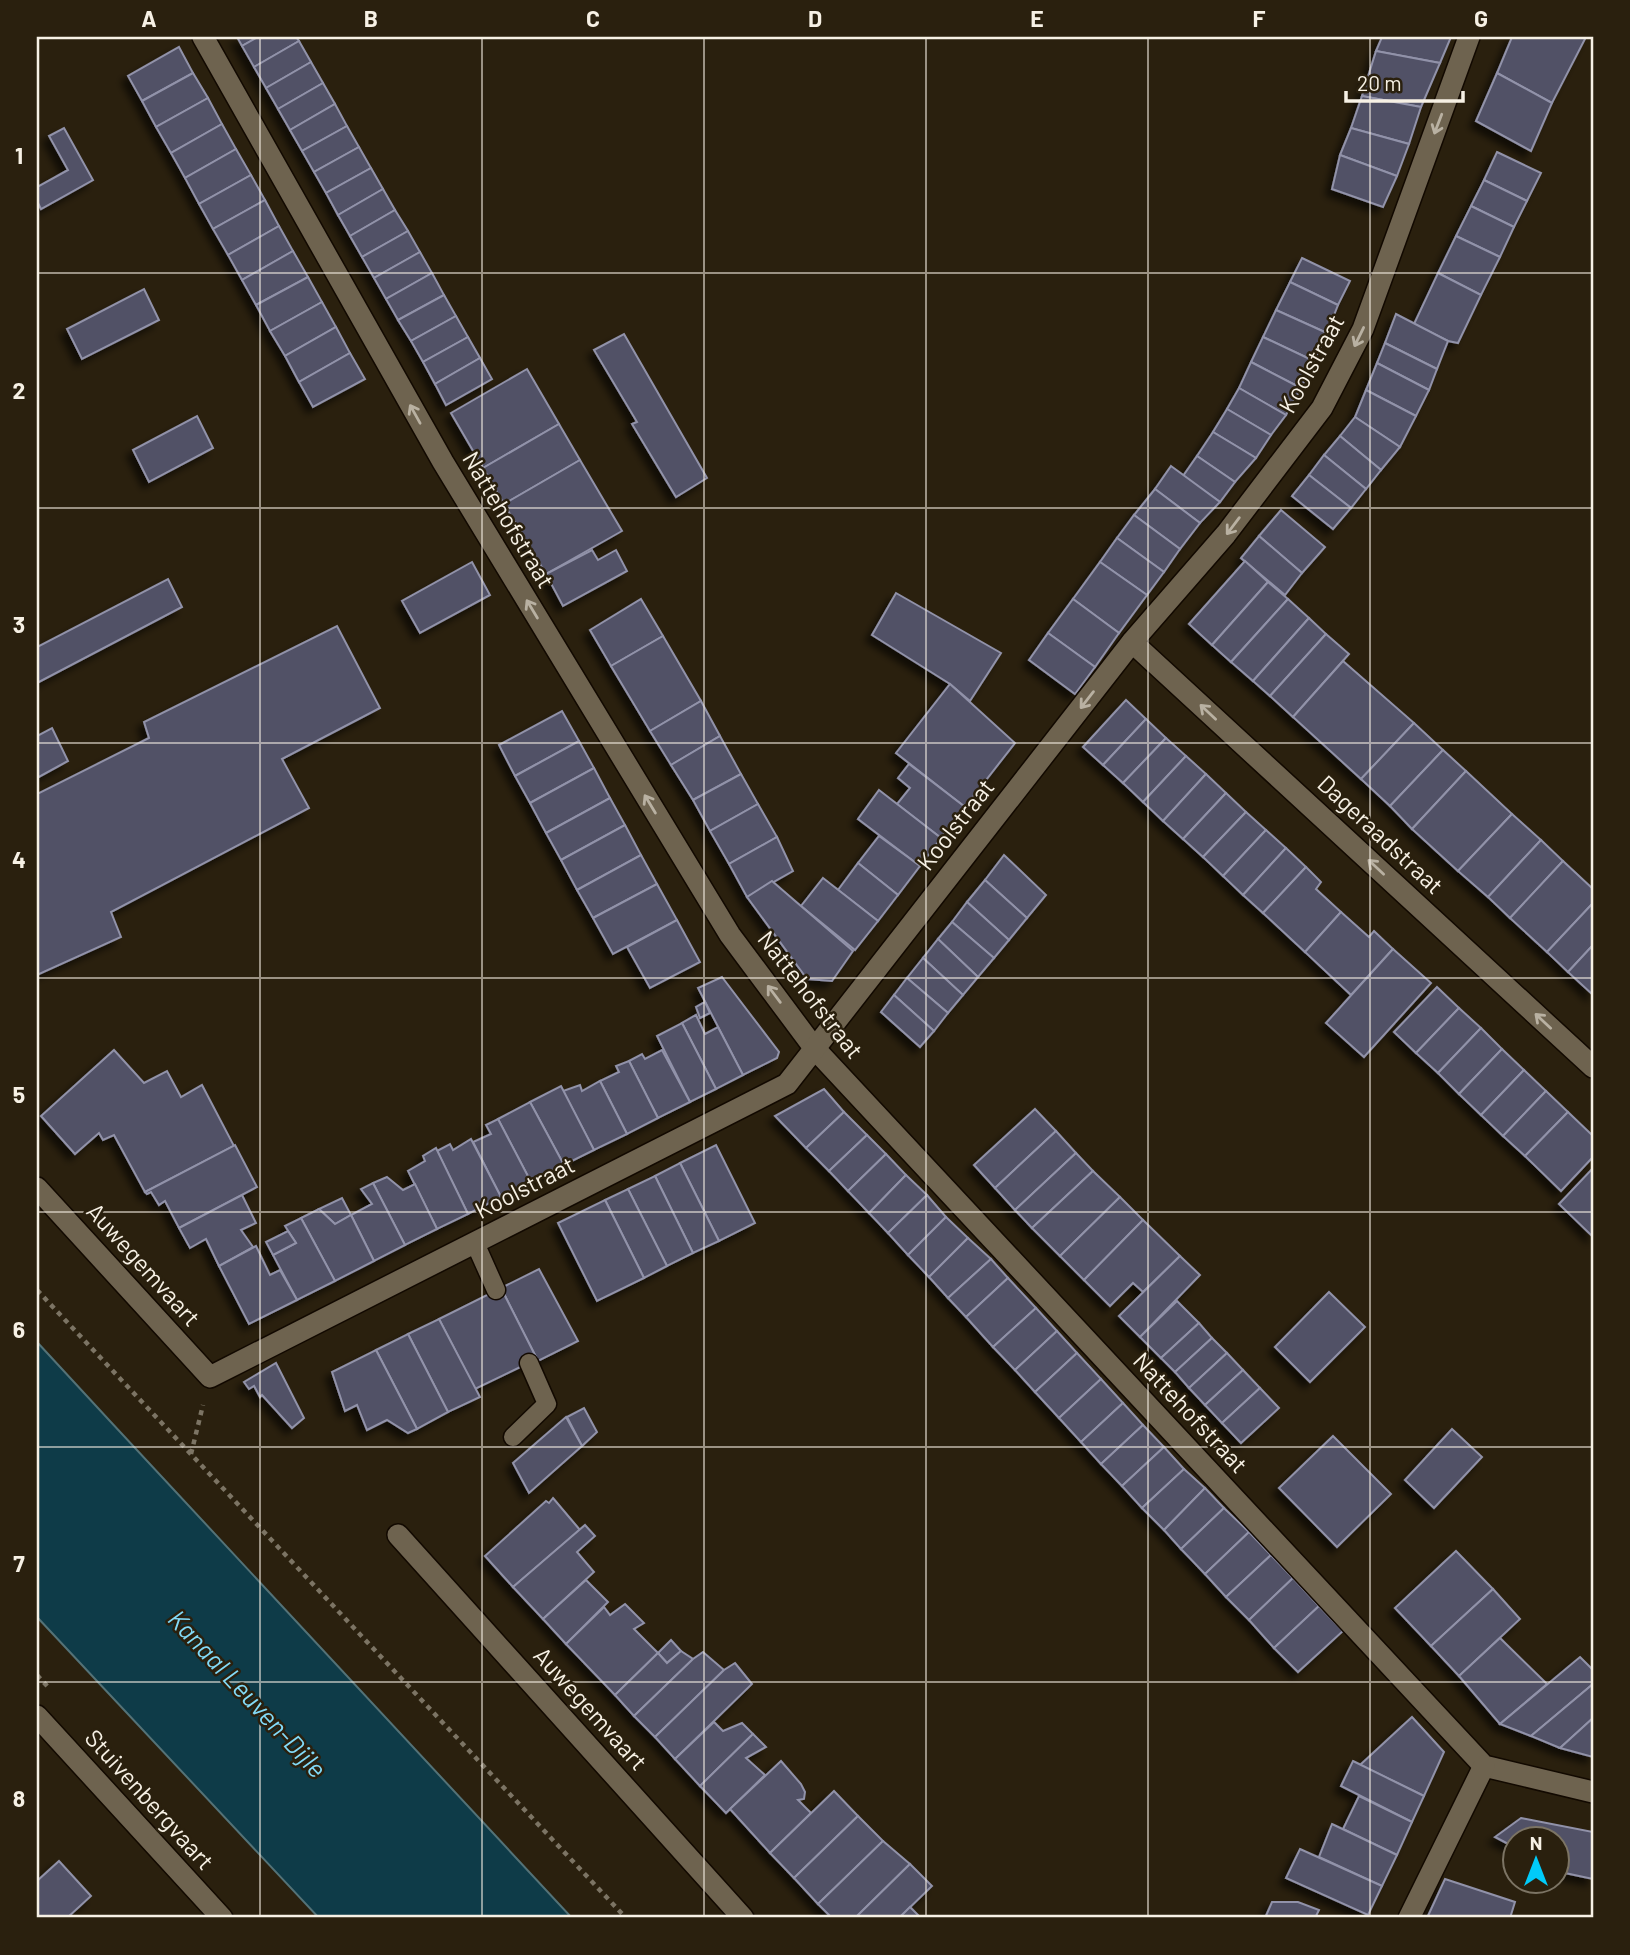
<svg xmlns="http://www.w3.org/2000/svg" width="1630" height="1955" viewBox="0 0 1630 1955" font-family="Barlow,sans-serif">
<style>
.water{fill:#0e3b48;stroke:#547277;stroke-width:2}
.building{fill:#515166;stroke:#9192a9;stroke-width:2;filter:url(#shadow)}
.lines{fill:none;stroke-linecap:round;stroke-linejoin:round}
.lane-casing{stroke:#120900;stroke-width:21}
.street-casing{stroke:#120900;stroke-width:24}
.path{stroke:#7c7464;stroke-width:4.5;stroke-dasharray:5 5;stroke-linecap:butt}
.lane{stroke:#6e634f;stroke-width:18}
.street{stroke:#6e634f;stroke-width:21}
.oneway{stroke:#b9b1a2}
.grid{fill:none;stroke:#f7f1e5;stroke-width:2;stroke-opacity:0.55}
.labels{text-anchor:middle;stroke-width:5;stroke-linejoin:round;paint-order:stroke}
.street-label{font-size:24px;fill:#f7f1e5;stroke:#2a200e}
.water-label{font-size:26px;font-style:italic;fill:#82daf7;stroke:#2a200e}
.neatline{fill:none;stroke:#f7f1e5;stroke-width:2.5}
.grid-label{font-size:23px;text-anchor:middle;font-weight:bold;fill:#f7f1e5}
</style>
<defs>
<filter id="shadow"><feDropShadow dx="-6" dy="6" stdDeviation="3.5" flood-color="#0009"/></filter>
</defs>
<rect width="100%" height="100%" fill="#2a200e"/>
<polygon class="water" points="37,1342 109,1420 572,1918 319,1918 37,1617"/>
<g class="building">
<polygon points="237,37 258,37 242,46"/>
<polygon points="258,37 296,37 299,41 254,67 242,46"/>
<polygon points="1382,37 1451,37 1440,63 1376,51"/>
<polygon points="1512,37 1586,37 1552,103 1497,73"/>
<polygon points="299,41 311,62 266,88 254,67"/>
<polygon points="179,47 193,73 142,101 128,76"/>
<polygon points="1376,51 1440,63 1421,107 1362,96"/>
<polygon points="311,62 323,83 278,109 266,88"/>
<polygon points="193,73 208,98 156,127 142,101"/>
<polygon points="1497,73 1552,103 1531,151 1476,121"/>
<polygon points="323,83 335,104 290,130 278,109"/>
<polygon points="1362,96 1421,107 1409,144 1351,128"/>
<polygon points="208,98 222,124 171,153 156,127"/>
<polygon points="335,104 347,126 302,151 290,130"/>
<polygon points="222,124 236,149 185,178 171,153"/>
<polygon points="347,126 359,147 314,172 302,151"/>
<polygon points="64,128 93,180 41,209 37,201 37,187 68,170 49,136"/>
<polygon points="1351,128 1409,144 1397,176 1340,155"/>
<polygon points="359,147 371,168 326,193 314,172"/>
<polygon points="236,149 251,175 199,204 185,178"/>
<polygon points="1497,152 1541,173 1527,201 1484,180"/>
<polygon points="1340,155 1397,176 1383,207 1332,189"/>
<polygon points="371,168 383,189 338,215 326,193"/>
<polygon points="251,175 265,200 213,229 199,204"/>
<polygon points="1484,180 1527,201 1514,227 1471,206"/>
<polygon points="383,189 395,210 350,236 338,215"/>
<polygon points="265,200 279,226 228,255 213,229"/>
<polygon points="1471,206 1514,227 1500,257 1456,236"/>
<polygon points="395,210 408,231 362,257 350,236"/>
<polygon points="279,226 293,251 242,280 228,255"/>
<polygon points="408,231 420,252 374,278 362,257"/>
<polygon points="1456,236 1500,257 1481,295 1438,273"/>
<polygon points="293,251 308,277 256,305 242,280"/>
<polygon points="420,252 432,273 386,299 374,278"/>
<polygon points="1302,258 1350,281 1338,305 1290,282"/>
<polygon points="432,273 444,295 398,320 386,299"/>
<polygon points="1438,273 1481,295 1458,343 1448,341 1414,324"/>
<polygon points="308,277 322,302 270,331 256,305"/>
<polygon points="1290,282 1338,305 1327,333 1276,310"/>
<polygon points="144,289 159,320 82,359 67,329"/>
<polygon points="444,295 456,316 411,341 398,320"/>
<polygon points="322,302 336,327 285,356 270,331"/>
<polygon points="1276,310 1327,333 1314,361 1263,337"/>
<polygon points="1396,314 1448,341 1437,369 1385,343"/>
<polygon points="456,316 468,337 423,362 411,341"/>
<polygon points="336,327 350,353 299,382 285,356"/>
<polygon points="624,334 707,478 676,497 632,424 637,422 594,350"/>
<polygon points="468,337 480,358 435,384 423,362"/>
<polygon points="1263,337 1314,361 1301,388 1251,362"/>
<polygon points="1385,343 1437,369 1429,390 1377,363"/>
<polygon points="350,353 365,379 313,407 299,382"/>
<polygon points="480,358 492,379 446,405 435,384"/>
<polygon points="1251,362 1301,388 1286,415 1239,388"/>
<polygon points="1377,363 1429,390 1416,416 1366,390"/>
<polygon points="527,369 559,424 483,468 451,413"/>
<polygon points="1239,388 1286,415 1271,435 1227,409"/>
<polygon points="1366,390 1416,416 1400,447 1355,417"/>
<polygon points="1227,409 1271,435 1256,458 1213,432"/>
<polygon points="197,416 213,448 149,482 133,450"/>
<polygon points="1355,417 1400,447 1381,470 1340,436"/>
<polygon points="559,424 580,460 504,504 483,468"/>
<polygon points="1213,432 1256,458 1235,482 1197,456"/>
<polygon points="1340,436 1381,470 1366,489 1324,455"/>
<polygon points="1324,455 1366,489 1351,508 1309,475"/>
<polygon points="1197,456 1235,482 1220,502 1183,476"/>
<polygon points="580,460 622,531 546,574 504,504"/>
<polygon points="1171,466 1220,502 1200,523 1155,489"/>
<polygon points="1309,475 1351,508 1333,529 1292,496"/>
<polygon points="1155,489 1200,523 1180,549 1134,515"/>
<polygon points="1281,510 1325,547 1302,573 1259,536"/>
<polygon points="1134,515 1180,549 1164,572 1117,538"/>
<polygon points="1259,536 1302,573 1285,595 1241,558"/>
<polygon points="1117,538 1164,572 1147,595 1100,562"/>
<polygon points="592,550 598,560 616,550 627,571 563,606 546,574"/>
<polygon points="1245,561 1268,582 1212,645 1189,624"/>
<polygon points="472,562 490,595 420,633 402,601"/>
<polygon points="1100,562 1147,595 1119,633 1073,599"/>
<polygon points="168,579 182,607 37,683 37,647"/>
<polygon points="1268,582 1288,599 1231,662 1212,645"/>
<polygon points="896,593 1001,653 970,701 950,684 872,635"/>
<polygon points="641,599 663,636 611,666 590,630"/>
<polygon points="1073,599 1119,633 1095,667 1048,633"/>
<polygon points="1288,599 1309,618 1253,681 1231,662"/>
<polygon points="1309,618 1326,634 1270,696 1253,681"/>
<polygon points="337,626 380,708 282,759 309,808 111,912 121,937 37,975 37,794 149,738 144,722"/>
<polygon points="1048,633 1095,667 1075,694 1029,660"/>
<polygon points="1326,634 1349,654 1293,717 1270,696"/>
<polygon points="663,636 701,701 650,731 611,666"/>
<polygon points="1343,661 1414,723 1361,779 1293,717"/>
<polygon points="950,684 1015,743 965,807 896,753"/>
<polygon points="1126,700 1146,719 1103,765 1083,747"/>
<polygon points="701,701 720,736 671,765 650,731"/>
<polygon points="562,711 579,741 515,776 499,745"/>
<polygon points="1146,719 1166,738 1123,783 1103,765"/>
<polygon points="1414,723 1443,750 1390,806 1361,779"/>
<polygon points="52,728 68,761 37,778 37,736"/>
<polygon points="720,736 741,774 693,800 671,765"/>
<polygon points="1166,738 1186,756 1143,802 1123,783"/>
<polygon points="579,741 594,768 530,803 515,776"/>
<polygon points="1443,750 1466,771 1412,829 1390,806"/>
<polygon points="1186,756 1206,774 1163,821 1143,802"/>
<polygon points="909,764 965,807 941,838 897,804 910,788 898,778"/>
<polygon points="594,768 610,798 546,833 530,803"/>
<polygon points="1466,771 1512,814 1458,871 1412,829"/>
<polygon points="741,774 758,804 710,831 693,800"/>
<polygon points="1206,774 1226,793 1183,839 1163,821"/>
<polygon points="879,790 941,838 920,866 858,819"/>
<polygon points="1226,793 1246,812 1203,857 1183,839"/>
<polygon points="610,798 625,825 561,860 546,833"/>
<polygon points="758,804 777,837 729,864 710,831"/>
<polygon points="1246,812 1266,830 1223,876 1203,857"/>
<polygon points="1512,814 1541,840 1488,897 1458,871"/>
<polygon points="625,825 641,855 577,890 561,860"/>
<polygon points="1266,830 1286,848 1243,895 1223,876"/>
<polygon points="879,836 920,866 898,895 858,863"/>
<polygon points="777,837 793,871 747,897 729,864"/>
<polygon points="1541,840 1563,861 1510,918 1488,897"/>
<polygon points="1286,848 1306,867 1263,913 1243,895"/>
<polygon points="641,855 657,884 593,918 577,890"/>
<polygon points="1004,855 1046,895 1027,918 985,880"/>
<polygon points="1563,861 1593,889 1593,903 1547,952 1510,918"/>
<polygon points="858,863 898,895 878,921 838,890"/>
<polygon points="1306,867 1321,882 1316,889 1341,912 1305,952 1263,913"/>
<polygon points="823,878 878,921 855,950 801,906"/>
<polygon points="985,880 1027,918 1009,940 967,902"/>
<polygon points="772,881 853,951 832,981 807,979 747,897"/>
<polygon points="657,884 677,920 613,954 593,918"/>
<polygon points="967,902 1009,940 994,958 952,922"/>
<polygon points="1593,903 1593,945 1568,972 1547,952"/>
<polygon points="1341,912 1369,937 1374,931 1393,949 1351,995 1305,952"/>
<polygon points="677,920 700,962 650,988 627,947"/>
<polygon points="952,922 994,958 978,977 938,939"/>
<polygon points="938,939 978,977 963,995 923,958"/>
<polygon points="1593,945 1593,995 1568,972"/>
<polygon points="1393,949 1431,983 1364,1057 1326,1023"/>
<polygon points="923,958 963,995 948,1013 907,978"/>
<polygon points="722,977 779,1052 777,1058 743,1075 698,988"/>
<polygon points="907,978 948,1013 934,1031 894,995"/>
<polygon points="1437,987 1459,1008 1416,1053 1394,1032"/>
<polygon points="894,995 934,1031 920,1047 881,1012"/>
<polygon points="705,1002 710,1013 700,1018 696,1007"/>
<polygon points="1459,1008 1481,1028 1438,1073 1416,1053"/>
<polygon points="696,1015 705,1034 718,1027 743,1075 716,1089 682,1023"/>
<polygon points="682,1023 716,1089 690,1102 657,1036"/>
<polygon points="1481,1028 1502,1049 1459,1094 1438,1073"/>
<polygon points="1502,1049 1524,1070 1481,1115 1459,1094"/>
<polygon points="114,1050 144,1083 167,1071 181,1097 202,1085 234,1146 145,1192 114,1135 103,1140 99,1133 75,1154 41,1116"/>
<polygon points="662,1050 690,1102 658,1118 629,1061 642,1054 645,1059"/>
<polygon points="629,1061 658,1118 627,1134 600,1081 619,1072 616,1066"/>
<polygon points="1524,1070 1546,1091 1503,1136 1481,1115"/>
<polygon points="600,1081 627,1134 594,1150 563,1091 580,1085 582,1091"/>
<polygon points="561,1086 594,1150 564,1165 530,1102"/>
<polygon points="824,1089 844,1112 806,1148 775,1116"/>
<polygon points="1546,1091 1568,1112 1525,1156 1503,1136"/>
<polygon points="530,1102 564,1165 531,1182 498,1119"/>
<polygon points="1035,1109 1056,1131 995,1188 974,1165"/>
<polygon points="844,1112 867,1135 829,1171 806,1148"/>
<polygon points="1568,1112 1593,1136 1593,1157 1561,1191 1525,1156"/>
<polygon points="498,1119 531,1182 501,1197 473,1142 491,1134 486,1125"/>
<polygon points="1056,1131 1076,1153 1015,1210 995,1188"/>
<polygon points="867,1135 886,1154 848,1191 829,1171"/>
<polygon points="471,1139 501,1197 468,1214 437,1151 450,1144 453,1150"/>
<polygon points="235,1145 257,1187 179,1228 165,1201 159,1205 151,1192 147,1194 145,1192"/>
<polygon points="716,1145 755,1223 719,1241 680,1163"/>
<polygon points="436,1148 468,1214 437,1229 408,1171 425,1161 423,1156"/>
<polygon points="1076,1153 1093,1171 1032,1228 1015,1210"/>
<polygon points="886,1154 906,1175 869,1213 848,1191"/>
<polygon points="680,1163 719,1241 693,1253 655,1176"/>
<polygon points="1593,1168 1593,1237 1559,1204"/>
<polygon points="1093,1171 1120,1197 1060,1256 1032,1228"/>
<polygon points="906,1175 927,1195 888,1233 869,1213"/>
<polygon points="655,1176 693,1253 667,1266 628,1189"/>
<polygon points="387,1177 403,1190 415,1184 437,1229 405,1245 373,1183"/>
<polygon points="373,1183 405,1245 374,1261 351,1215 372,1204 361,1189"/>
<polygon points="628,1189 667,1266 644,1278 605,1200"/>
<polygon points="242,1195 256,1223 241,1230 253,1247 219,1266 206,1239 190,1248 179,1228"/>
<polygon points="927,1195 946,1217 908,1255 888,1233"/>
<polygon points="1120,1197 1143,1220 1084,1280 1060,1256"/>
<polygon points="342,1198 351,1215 335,1224 319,1209"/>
<polygon points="605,1200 644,1278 597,1301 558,1223"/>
<polygon points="319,1209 335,1224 351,1215 374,1261 335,1281 301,1218"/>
<polygon points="946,1217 968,1238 929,1277 908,1255"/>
<polygon points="301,1218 335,1281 297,1300 273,1255 296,1243 285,1226"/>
<polygon points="1143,1220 1180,1256 1143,1292 1133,1283 1110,1306 1084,1280"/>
<polygon points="288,1231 296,1243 273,1255 266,1242"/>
<polygon points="968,1238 991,1259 948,1298 929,1277"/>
<polygon points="256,1246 270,1275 280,1270 297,1300 249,1324 219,1266"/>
<polygon points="1180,1256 1200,1275 1140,1337 1119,1316"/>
<polygon points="991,1259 1008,1278 966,1317 948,1298"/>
<polygon points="539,1269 578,1341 538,1361 501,1288"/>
<polygon points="1008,1278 1036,1308 993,1347 966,1317"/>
<polygon points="501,1288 537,1359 475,1389 439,1319"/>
<polygon points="1329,1292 1365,1327 1310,1382 1275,1347"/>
<polygon points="1177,1301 1199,1323 1161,1358 1140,1337"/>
<polygon points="1036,1308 1057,1331 1015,1370 993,1347"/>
<polygon points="439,1319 480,1397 448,1412 408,1334"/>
<polygon points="1199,1323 1212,1338 1175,1372 1161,1358"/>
<polygon points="1057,1331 1077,1353 1035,1392 1015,1370"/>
<polygon points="408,1334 448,1412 417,1429 376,1350"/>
<polygon points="1212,1338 1227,1353 1189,1388 1175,1372"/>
<polygon points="376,1350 417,1429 408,1433 387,1420 367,1430 357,1405 345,1411 332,1372"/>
<polygon points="1077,1353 1101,1379 1059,1418 1035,1392"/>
<polygon points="1227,1353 1243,1370 1205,1405 1189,1388"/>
<polygon points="276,1363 304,1418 292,1428 262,1395 260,1397 254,1386 249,1389 244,1382"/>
<polygon points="1243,1370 1260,1388 1222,1423 1205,1405"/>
<polygon points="1101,1379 1123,1403 1081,1442 1059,1418"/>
<polygon points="1260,1388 1279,1408 1241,1443 1222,1423"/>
<polygon points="1123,1403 1143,1425 1101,1464 1081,1442"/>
<polygon points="584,1408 597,1432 582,1446 567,1417"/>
<polygon points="566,1417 582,1446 529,1493 513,1463"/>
<polygon points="1143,1425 1164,1447 1122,1486 1101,1464"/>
<polygon points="1452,1429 1482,1457 1434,1508 1405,1480"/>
<polygon points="1333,1436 1391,1494 1337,1547 1279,1488"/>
<polygon points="1164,1447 1184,1469 1142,1508 1122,1486"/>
<polygon points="1184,1469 1205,1488 1164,1530 1142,1508"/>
<polygon points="1205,1488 1224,1508 1181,1549 1164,1530"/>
<polygon points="553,1498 580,1530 513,1587 485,1556 546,1501 549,1503"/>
<polygon points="1224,1508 1249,1532 1205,1574 1181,1549"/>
<polygon points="585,1525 595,1536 577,1552 594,1572 543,1619 513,1587"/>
<polygon points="1249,1532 1271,1555 1226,1597 1205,1574"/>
<polygon points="1456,1551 1493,1589 1431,1646 1395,1608"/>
<polygon points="1271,1555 1293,1578 1249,1620 1226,1597"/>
<polygon points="1293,1578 1319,1606 1274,1648 1249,1620"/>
<polygon points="586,1580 608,1602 566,1644 543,1619"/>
<polygon points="1493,1589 1520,1619 1459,1676 1431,1646"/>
<polygon points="625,1604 644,1623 634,1629 658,1653 615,1695 566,1644 604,1607 610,1615"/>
<polygon points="1319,1606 1343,1631 1298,1672 1274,1648"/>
<polygon points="1500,1638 1547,1684 1500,1724 1459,1676"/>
<polygon points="671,1640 681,1651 667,1663 658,1653"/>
<polygon points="681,1651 693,1659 634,1716 615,1695 658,1653 667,1663"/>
<polygon points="703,1652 724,1670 655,1737 634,1716 693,1659"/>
<polygon points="1580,1657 1593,1670 1593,1684 1531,1736 1500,1724"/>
<polygon points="735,1663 752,1684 675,1759 655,1737 724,1670"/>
<polygon points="1593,1684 1593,1718 1560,1748 1531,1736"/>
<polygon points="1412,1717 1444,1752 1424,1796 1360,1765"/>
<polygon points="1593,1718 1593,1757 1560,1748"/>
<polygon points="714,1722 723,1731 742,1723 753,1734 700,1786 675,1759"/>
<polygon points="753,1734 766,1747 746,1758 765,1775 726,1813 700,1786"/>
<polygon points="781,1761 801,1784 805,1792 804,1799 798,1800 811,1813 770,1853 730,1809"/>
<polygon points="1353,1761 1424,1796 1412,1822 1341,1786"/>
<polygon points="834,1791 858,1816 794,1878 770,1853"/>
<polygon points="1359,1796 1412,1822 1397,1855 1343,1829"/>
<polygon points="858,1816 883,1841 818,1904 794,1878"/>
<polygon points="1521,1818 1593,1832 1593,1879 1565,1873 1556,1869 1556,1840 1514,1840 1514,1847 1495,1837"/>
<polygon points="1332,1824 1397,1855 1382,1886 1319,1857"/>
<polygon points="883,1841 910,1864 855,1918 832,1918 818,1904"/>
<polygon points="1300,1849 1382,1886 1368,1915 1286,1878"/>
<polygon points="59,1861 91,1896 67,1918 37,1918 37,1881"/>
<polygon points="910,1864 932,1886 899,1918 855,1918"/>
<polygon points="1445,1879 1515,1902 1510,1918 1427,1918"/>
<polygon points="1272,1902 1298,1902 1319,1910 1315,1918 1265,1918"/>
<polygon points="910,1907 921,1918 899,1918"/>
</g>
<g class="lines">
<defs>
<g id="lane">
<polyline points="475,1243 496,1290"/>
<polyline points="513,1437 547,1404 529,1363"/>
</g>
<g id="street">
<polyline points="203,37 443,462 730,935 815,1049 1484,1766 1593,1792"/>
<polyline points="1132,642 1593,1067"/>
<polyline points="37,1188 210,1377 787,1084 1132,642 1226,534 1322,408 1363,329 1469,37"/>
<polyline points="398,1535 743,1918"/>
<polyline points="37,1716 222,1918"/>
<polyline points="1409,1918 1484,1766"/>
</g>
</defs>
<use href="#lane" class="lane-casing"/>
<use href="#street" class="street-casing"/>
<g class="path">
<polyline points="37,1290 626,1918"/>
<polyline points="191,1454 203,1405"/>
<polyline points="37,1675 48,1687"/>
</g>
<use href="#lane" class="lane"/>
<use href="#street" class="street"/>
</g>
<defs><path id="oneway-shaft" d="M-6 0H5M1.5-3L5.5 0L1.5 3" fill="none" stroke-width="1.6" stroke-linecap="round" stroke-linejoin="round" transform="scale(1.75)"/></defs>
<g class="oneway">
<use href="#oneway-shaft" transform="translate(1438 124) rotate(111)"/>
<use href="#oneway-shaft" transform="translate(1359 337) rotate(116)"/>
<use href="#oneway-shaft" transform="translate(415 414) rotate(-119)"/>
<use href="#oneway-shaft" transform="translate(1233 526) rotate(127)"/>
<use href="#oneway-shaft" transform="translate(532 609) rotate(-121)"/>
<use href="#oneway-shaft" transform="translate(1087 700) rotate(128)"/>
<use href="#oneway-shaft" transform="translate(1208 712) rotate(-137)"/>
<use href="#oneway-shaft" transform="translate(650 804) rotate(-121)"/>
<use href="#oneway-shaft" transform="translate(1376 867) rotate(-137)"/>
<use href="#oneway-shaft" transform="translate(774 994) rotate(-127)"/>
<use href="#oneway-shaft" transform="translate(1543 1021) rotate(-137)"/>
</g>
<path class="grid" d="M260,37V1918M482,37V1918M704,37V1918M926,37V1918M1148,37V1918M1370,37V1918M37,273H1593M37,508H1593M37,743H1593M37,978H1593M37,1212H1593M37,1447H1593M37,1682H1593"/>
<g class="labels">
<g class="street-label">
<text transform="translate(1312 364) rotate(-61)" y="8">Koolstraat</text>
<text transform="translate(508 520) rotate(59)" y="8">Nattehofstraat</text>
<text transform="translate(956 825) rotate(-52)" y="8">Koolstraat</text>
<text transform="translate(1380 835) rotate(43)" y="8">Dageraadstraat</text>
<text transform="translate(810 995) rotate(52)" y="8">Nattehofstraat</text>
<text transform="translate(525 1188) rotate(-27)" y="8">Koolstraat</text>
<text transform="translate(143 1265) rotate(48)" y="8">Auwegemvaart</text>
<text transform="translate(1190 1413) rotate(47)" y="8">Nattehofstraat</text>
<text transform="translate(590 1709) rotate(48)" y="8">Auwegemvaart</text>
<text transform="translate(149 1800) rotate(48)" y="8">Stuivenbergvaart</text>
</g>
<g class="water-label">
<text transform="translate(247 1694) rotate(47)" y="9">Kanaal Leuven-Dijle</text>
</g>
</g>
<rect width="1630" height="1955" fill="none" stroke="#2a200e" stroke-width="77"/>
<g transform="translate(1536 1860)"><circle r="33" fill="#2a200e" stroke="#7c7464" stroke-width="2"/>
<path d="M0-5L12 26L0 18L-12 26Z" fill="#01cbf9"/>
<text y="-10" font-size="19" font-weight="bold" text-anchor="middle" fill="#f7f1e5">N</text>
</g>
<path d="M1346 91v10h117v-10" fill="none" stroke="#f7f1e5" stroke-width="3.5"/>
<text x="1357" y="91" font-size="21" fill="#f7f1e5" stroke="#2a200e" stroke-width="5" paint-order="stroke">20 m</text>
<rect x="38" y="38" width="1554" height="1878" class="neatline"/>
<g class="grid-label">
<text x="149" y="27">A</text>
<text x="371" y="27">B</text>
<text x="593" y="27">C</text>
<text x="815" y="27">D</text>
<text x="1037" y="27">E</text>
<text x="1259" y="27">F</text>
<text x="1481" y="27">G</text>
<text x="19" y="164">1</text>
<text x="19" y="399">2</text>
<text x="19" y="633">3</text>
<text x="19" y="868">4</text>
<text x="19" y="1103">5</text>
<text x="19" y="1338">6</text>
<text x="19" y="1572">7</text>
<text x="19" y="1807">8</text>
</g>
</svg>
